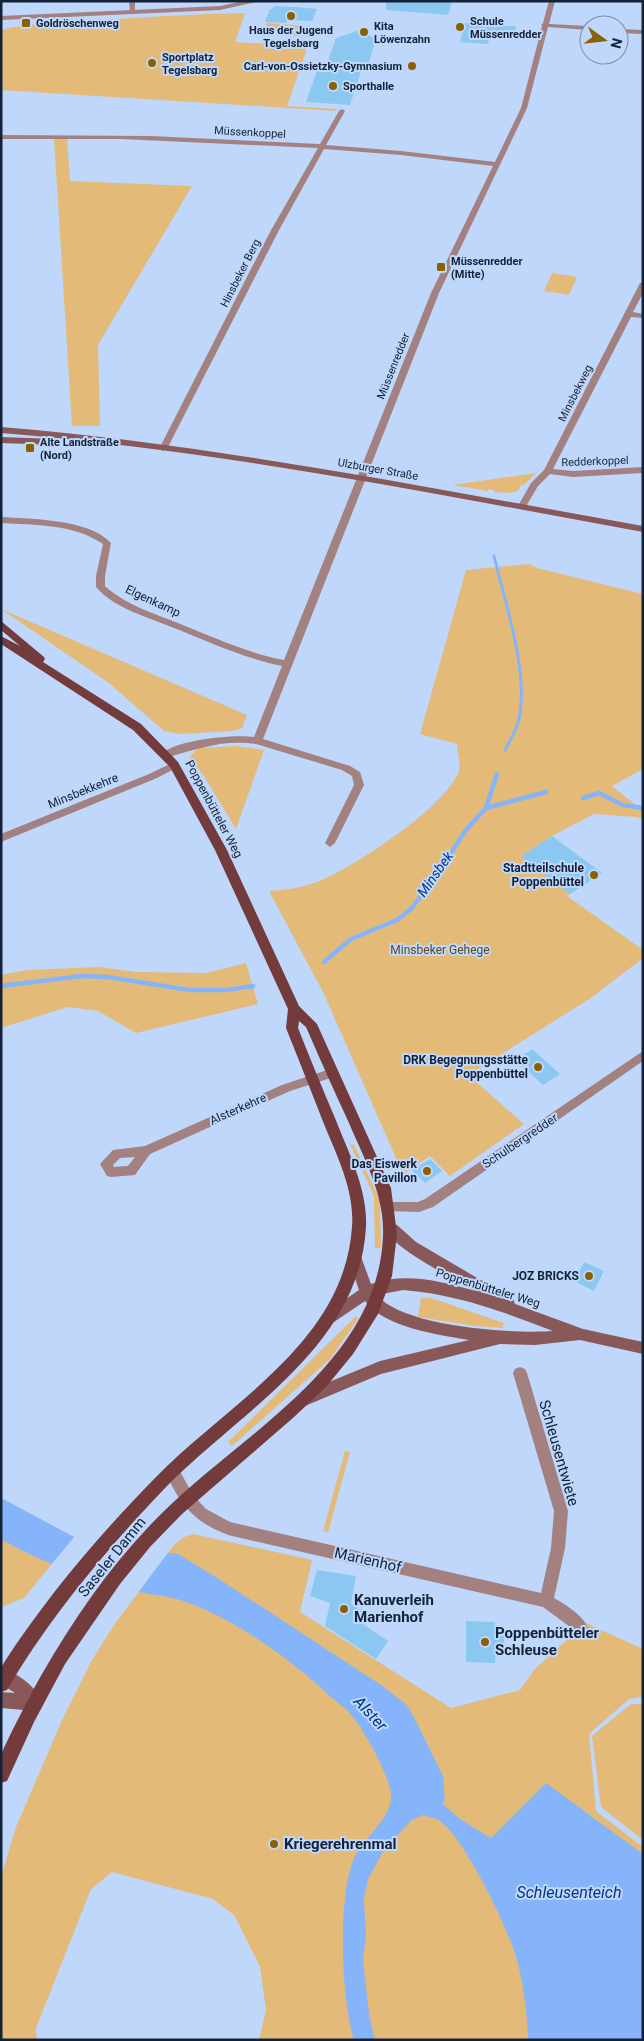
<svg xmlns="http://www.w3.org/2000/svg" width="644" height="2041" viewBox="0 0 644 2041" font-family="Roboto,sans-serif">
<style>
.green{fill:#e3ba78}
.water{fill:#86b4fb}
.pier{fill:#bfd7fb}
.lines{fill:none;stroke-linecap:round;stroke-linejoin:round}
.stream-far1{stroke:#86b4fb;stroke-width:3}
.stream{stroke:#86b4fb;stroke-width:4.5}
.building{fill:#8bc8f1}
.minor{fill:#a38181;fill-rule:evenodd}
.tertiary{fill:#a38181;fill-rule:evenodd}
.secondary{fill:#895859;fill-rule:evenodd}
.primary{fill:#743b3d;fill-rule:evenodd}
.poi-dot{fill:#8a6000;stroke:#bfd7fb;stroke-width:2}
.labels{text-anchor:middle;stroke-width:4;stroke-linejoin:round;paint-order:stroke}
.far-poi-label{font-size:11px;font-weight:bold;fill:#132238;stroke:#bfd7fb;text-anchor:start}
.far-street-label{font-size:11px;fill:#132238;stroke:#bfd7fb}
.street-label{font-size:12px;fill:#132238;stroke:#bfd7fb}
.poi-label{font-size:12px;font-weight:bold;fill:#132238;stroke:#bfd7fb;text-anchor:end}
.park-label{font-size:12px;fill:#61481c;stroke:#bfd7fb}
.water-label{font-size:14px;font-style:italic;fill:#003783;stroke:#bfd7fb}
.near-street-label{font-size:15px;fill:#132238;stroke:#bfd7fb}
.near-poi-label{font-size:15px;font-weight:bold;fill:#132238;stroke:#bfd7fb;text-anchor:start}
.near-water-label{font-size:16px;font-style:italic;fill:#003783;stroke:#bfd7fb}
</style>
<rect width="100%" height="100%" fill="#bfd7fb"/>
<g class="green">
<path d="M245,13L235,42L308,46L287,106L336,109V111L1,90V30C29,22 60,23 89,21C141,17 193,14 245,13Z"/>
<polygon points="267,23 310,26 306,36 262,33"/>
<polygon points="54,138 67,138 70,181 192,186 98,345 100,426 72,426"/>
<polygon points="552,273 577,277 569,295 544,291"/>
<polygon points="536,473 524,485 521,485 518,491 509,493 494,492 494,490 489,489 488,491 452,485"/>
<path d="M529,564L537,568L643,594V769L612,786L643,811V819L637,817L594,814L552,836L521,856L570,894L567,896L643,950V958L591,998L468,1075L524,1124L450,1176L430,1156L403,1174L324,994L269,891C285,890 301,888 317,882C353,868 446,807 459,771C461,763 457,752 457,744L420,734L466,570Z"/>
<polygon points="1,609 247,715 242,728 232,731 181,734 164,731 109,683"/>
<polygon points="236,746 264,750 236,829 204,776 189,758 198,748"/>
<polygon points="246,963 258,1004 136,1033 98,1011 68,1007 1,1028 1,975 28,970 99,967 136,972 206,973"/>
<polygon points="350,1144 354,1145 380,1200 381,1247 375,1249 374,1196"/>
<polygon points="421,1298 431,1298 504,1323 503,1328 476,1326 418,1317"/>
<polygon points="356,1316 358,1319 330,1359 232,1446 228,1442"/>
<polygon points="345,1451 350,1452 328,1532 323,1531"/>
<polygon points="1,1498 74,1537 24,1598 1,1607"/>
<polygon points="193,1534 312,1560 300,1612 451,1708 520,1690 535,1669 586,1623 643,1649 643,1697 629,1699 589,1734 596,1811 643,1847 643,2040 259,2040 266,2010 260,1967 234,1915 213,1899 112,1872 91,1889 36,2028 37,2040 1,2040 1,1877 16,1827 63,1718 92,1660 114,1625 173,1546 182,1538"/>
<polygon points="631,1704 643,1704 643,1840 601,1807 592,1736"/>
</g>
<path class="water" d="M1,1498L74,1537L90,1542L178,1554L216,1577L381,1685L407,1705L418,1725L443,1776L445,1800L442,1803L460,1819L491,1838L546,1783L643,1854V2040H528C527,2012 524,1986 517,1960C510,1932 462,1832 438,1820C434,1817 428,1817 423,1815L412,1820L384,1850L368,1879L364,1899L366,1937L363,1959L369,2014L375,2040H354C341,1999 337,1895 355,1856C365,1837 388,1821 391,1799C393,1786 375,1751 368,1740C363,1732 358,1722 351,1715C346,1708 338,1703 331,1697C290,1659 236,1619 183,1601C169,1596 153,1595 139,1592C95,1580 40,1563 1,1539Z"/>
<polygon class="pier" points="76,1535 91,1539 170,1550 137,1594 50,1566"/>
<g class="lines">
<path class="stream-far1" d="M494,556C505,602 529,672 519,719C517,730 510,740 505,750"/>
<g class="stream">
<polyline points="583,798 599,793 623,805 643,808"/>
<polyline points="486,808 497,774"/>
<polyline points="324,962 351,939 397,920 411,909 437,875 465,831 486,808 546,792"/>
<polyline points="1,986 81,976 108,977 189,990 227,990 253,986"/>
</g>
</g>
<g class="building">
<polygon points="386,1 452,1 448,15 386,10"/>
<polygon points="274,6 296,7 317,9 312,21 288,20 286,23 265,22 270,9 272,9"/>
<polygon points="465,23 505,26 516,26 513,39 489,38 488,44 460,42"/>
<polygon points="360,30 376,39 367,68 362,68 350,105 306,102 318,68 325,69 336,38"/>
<polygon points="552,836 602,873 570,894 521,856"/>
<polygon points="532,1049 560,1074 543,1085 516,1060"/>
<polygon points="430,1159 442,1171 425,1183 412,1170"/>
<polygon points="584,1262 604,1271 594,1291 574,1281"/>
<polygon points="317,1570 356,1576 351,1604 368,1615 363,1624 388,1641 376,1659 325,1626 330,1603 310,1596"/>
<polygon points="466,1621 495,1622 495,1635 504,1636 504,1649 496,1648 495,1663 466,1662"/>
</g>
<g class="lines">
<g class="minor">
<polygon points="129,1 135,1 135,13 130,12"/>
<path d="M549,1H555L549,24L589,26V30L548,27L527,108L439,293L263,739L350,766L360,772L364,785L335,843L330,847L325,843L354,785L352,776L342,770L256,744C223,739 197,749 165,758L160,755C174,740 233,734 254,737L282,666C244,658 209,642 174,628C148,617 115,609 96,587V576L103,544C74,524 35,525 1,523V517C32,519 89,519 111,543L105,576V586C126,605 153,613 178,623C213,637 247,653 284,660L431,293L493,166L401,155L324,149L278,232L167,449L163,451L159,449L270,232L318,148L121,139H1V135L151,136L320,144L339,111L342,109L345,111L326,145L401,151L495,162L521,108L542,26L541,25L543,23Z"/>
<polygon points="619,29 643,30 643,34 619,33"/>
<polygon points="640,283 643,283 643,293 633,312 643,314 643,318 631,317 553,469 573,471 643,467 643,473 573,477 550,474 538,486 525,508 519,508 518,506 531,483 544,470"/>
<polygon points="174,762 179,765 178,767 157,778 1,842 1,834 149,774"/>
<polygon points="643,1051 643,1061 433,1207 419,1212 385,1211 383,1207 385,1203 389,1202 418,1202 425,1199"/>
<path d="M333,1068L337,1070L339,1073L337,1076L290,1091L150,1154L135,1175L111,1177L107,1176L100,1164L113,1150L145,1146L282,1085ZM135,1157L128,1166L114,1167L113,1165L120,1158Z"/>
<path d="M520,1367L525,1369L527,1373L568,1511L565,1548L554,1598C566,1605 583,1615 588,1628L586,1633L581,1635L543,1607L228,1535C193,1521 180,1505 165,1471L167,1466L172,1465L177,1466L193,1495L206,1509L230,1522L541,1593L551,1548L554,1511L513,1373L515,1369Z"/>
</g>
<polygon class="tertiary" points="245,1 260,1 220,10 1,20 1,16 220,6"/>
<g class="secondary">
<path d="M1,427C217,445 430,488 643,526V532C430,493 217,450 1,433Z"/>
<polygon points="1,437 55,439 60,442 55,445 1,443"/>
<path d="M392,1223L397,1225L416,1242L513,1299L515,1304L583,1329L643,1342V1354L580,1340L535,1345L500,1344L381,1374L305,1406L300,1404L298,1399L300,1394L380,1361L469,1340C439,1335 383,1327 365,1301L334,1322L329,1324L324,1322L322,1318L324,1314L359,1290L348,1258L350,1254L355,1252L360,1254L371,1284C405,1272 441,1281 475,1291C453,1278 395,1250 385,1229L387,1225ZM403,1290C456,1294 504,1312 553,1331C514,1334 402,1327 377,1295Z"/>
<path d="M1,1667C18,1674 36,1686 43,1703L41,1709L35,1711L1,1708V1692L15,1693L1,1684Z"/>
</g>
<path class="primary" d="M1,621L44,657L45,659L43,662L141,724L178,762L227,850L299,1006L317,1024L391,1188L397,1234L392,1276L378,1314L353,1354L326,1387L294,1417L182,1514L150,1547L120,1584L65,1664L34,1722L7,1781L1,1783C1,1775 0,1764 1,1756C3,1748 9,1738 12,1731C22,1712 31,1693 42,1674C75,1617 112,1563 159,1516C240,1434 378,1365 383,1236C385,1195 364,1159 349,1123C334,1091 320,1059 306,1027L299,1021L298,1028C310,1058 322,1088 335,1118C348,1152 368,1189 366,1227C359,1347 243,1409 167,1486C109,1546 49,1618 7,1690L1,1692V1668L5,1661C48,1595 101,1533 156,1477C229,1402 344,1343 352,1227C355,1189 335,1152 322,1119C310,1088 298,1058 286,1028L288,1009L215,850L170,767L133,730L1,644V636L20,646L1,630Z"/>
</g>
<g class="poi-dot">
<circle cx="291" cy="16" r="5"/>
<rect x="21" y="18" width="10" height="10" rx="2.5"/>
<circle cx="460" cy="27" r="5"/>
<circle cx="364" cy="32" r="5"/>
<circle cx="152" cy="63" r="5"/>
<circle cx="412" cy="66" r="5"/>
<circle cx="333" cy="86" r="5"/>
<rect x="436" y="262" width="10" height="10" rx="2.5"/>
<rect x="25" y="443" width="10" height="10" rx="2.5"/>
<circle cx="594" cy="875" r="5"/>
<circle cx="538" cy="1067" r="5"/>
<circle cx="427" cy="1171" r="5"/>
<circle cx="589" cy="1276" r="5"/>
<circle cx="344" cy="1609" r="5"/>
<circle cx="485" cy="1642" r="5"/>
<circle cx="274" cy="1844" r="5"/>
</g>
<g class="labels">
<g class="far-poi-label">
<text x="470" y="25">Schule<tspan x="470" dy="13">Müssenredder</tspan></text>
<text x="36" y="27">Goldröschenweg</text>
<text x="374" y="30">Kita<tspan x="374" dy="13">Löwenzahn</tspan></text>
<text x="291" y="34" text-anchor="middle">Haus der Jugend<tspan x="291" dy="13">Tegelsbarg</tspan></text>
<text x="162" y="61">Sportplatz<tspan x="162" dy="13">Tegelsbarg</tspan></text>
<text x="402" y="70" text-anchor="end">Carl-von-Ossietzky-Gymnasium</text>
<text x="343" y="90">Sporthalle</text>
<text x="451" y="265">Müssenredder<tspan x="451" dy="13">(Mitte)</tspan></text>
<text x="40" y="446">Alte Landstraße<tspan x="40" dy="13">(Nord)</tspan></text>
</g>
<g class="far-street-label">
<text transform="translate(250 132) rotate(3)" y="4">Müssenkoppel</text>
<text transform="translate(240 273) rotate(-63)" y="4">Hinsbeker Berg</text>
<text transform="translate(393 366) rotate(-68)" y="4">Müssenredder</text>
<text transform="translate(575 393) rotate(-63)" y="4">Minsbekweg</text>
<text transform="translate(595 461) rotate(-2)" y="4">Redderkoppel</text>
<text transform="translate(378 469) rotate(10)" y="4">Ulzburger Straße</text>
</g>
<g class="street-label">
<text transform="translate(153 601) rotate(25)" y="4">Elgenkamp</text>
<text transform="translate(83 791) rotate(-22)" y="4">Minsbekkehre</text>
<text transform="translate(214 809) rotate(62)" y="4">Poppenbütteler Weg</text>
<text transform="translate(238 1109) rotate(-24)" y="4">Alsterkehre</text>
<text transform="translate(520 1141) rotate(-34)" y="4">Schulbergredder</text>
<text transform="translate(488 1288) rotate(17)" y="4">Poppenbütteler Weg</text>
</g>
<g class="poi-label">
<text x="584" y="872">Stadtteilschule<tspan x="584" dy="14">Poppenbüttel</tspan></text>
<text x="528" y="1064">DRK Begegnungsstätte<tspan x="528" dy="14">Poppenbüttel</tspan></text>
<text x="417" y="1168">Das Eiswerk<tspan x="417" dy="14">Pavillon</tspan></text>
<text x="579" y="1280">JOZ BRICKS</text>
</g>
<g class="park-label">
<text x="440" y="954">Minsbeker Gehege</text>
</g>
<g class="water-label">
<text transform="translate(435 874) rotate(-55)" y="5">Minsbek</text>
</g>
<g class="near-street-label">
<text transform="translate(559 1453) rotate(74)" y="5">Schleusentwiete</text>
<text transform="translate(112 1557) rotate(-51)" y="5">Saseler Damm</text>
<text transform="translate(368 1560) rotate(13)" y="5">Marienhof</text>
</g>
<g class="near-poi-label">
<text x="354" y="1605">Kanuverleih<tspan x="354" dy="17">Marienhof</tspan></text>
<text x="495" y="1638">Poppenbütteler<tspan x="495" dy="17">Schleuse</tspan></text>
<text x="284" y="1849">Kriegerehrenmal</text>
</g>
<g class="near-water-label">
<text transform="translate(371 1713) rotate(47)" y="6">Alster</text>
<text x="569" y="1898">Schleusenteich</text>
</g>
</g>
<rect width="644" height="2041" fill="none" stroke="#132238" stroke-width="5"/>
<g transform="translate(604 40) rotate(105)"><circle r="24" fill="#bfd7fb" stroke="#7a8fad"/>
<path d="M0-4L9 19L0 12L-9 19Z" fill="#8a6000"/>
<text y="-8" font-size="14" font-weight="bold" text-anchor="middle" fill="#132238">N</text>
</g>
</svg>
